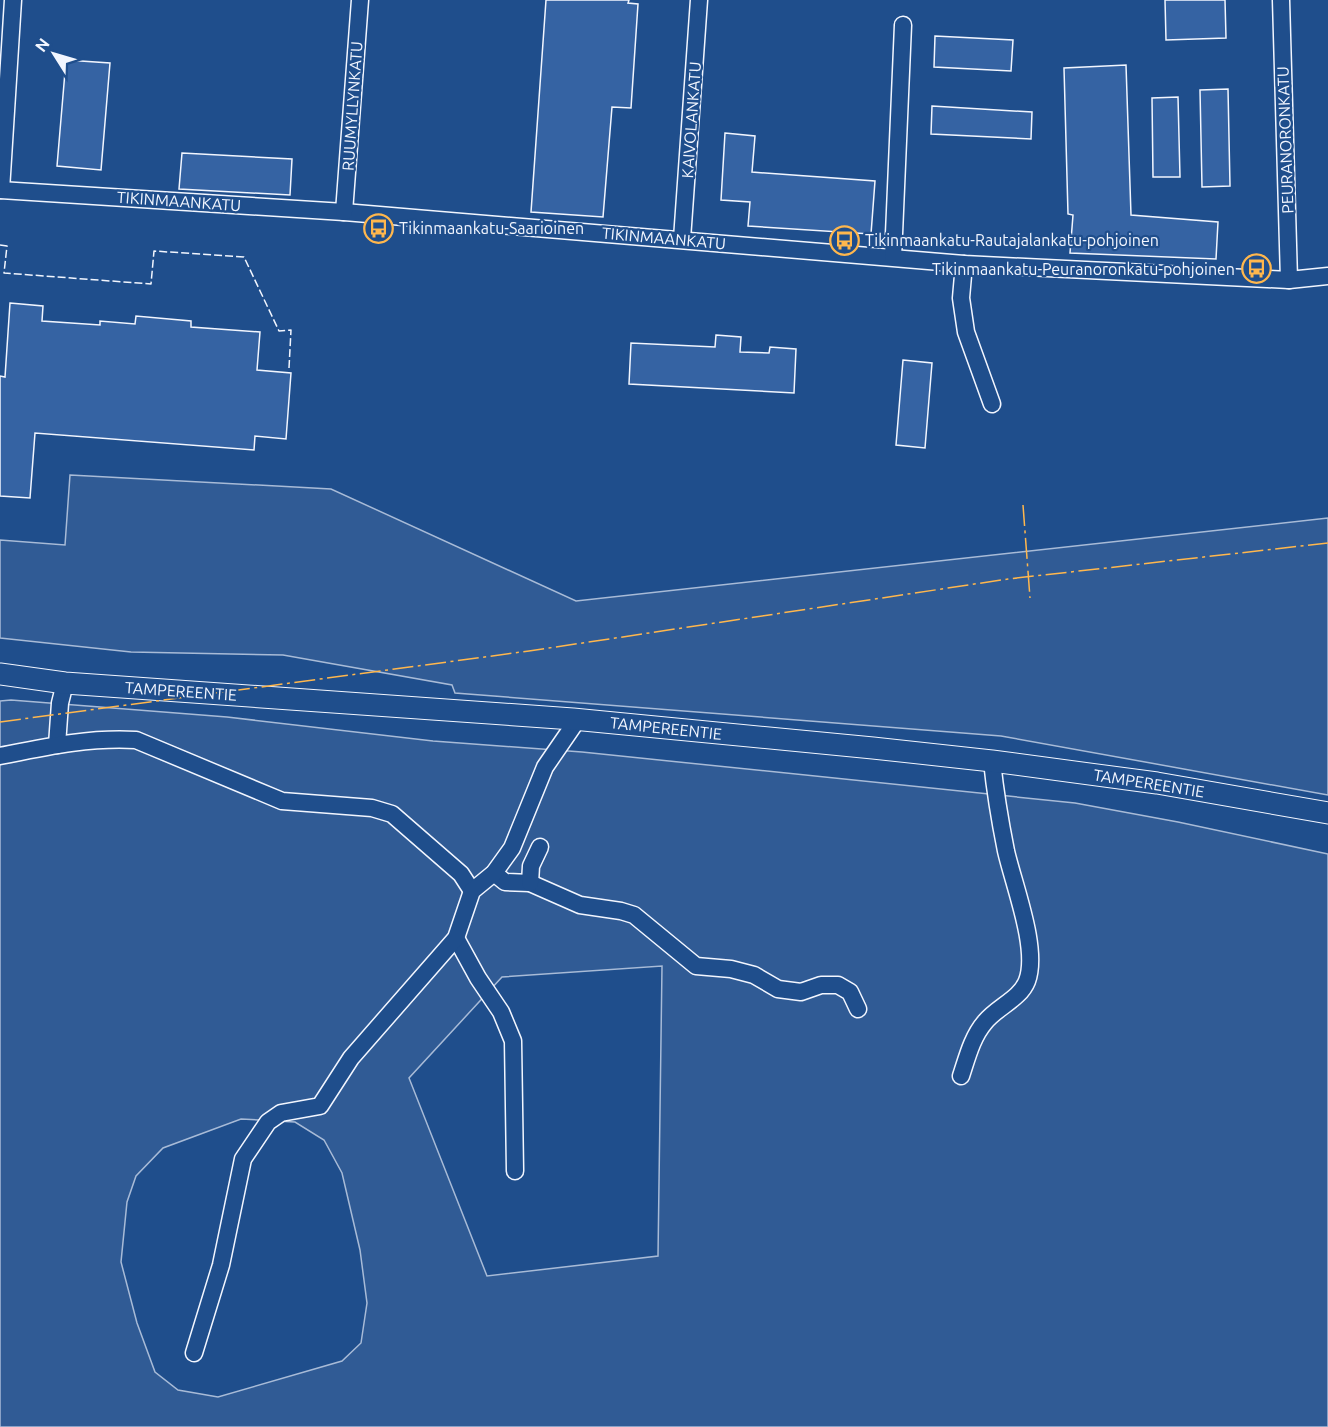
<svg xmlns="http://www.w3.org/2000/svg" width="1328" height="1427" viewBox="0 0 1328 1427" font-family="Ubuntu,sans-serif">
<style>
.built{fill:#305b95;stroke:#a8bbd7;stroke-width:1.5;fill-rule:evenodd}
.building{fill:#3563a3;stroke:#f2f6ff;stroke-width:1.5}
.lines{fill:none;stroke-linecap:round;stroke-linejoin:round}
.minor-casing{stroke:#f2f6ff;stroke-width:19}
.major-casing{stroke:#f2f6ff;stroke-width:23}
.minor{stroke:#1f4e8c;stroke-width:16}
.major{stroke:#1f4e8c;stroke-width:21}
.fence{stroke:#f2f6ff;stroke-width:1.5;stroke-dasharray:8 3;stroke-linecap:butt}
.power{stroke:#ffb74d;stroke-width:1.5;stroke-dasharray:21 4.5 3 4.5;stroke-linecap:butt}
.labels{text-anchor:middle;stroke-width:4.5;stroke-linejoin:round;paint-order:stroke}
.street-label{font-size:16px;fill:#f2f6ff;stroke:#1f4e8c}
.poi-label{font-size:16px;fill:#f2f6ff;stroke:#1f4e8c;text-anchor:start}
</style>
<rect width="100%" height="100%" fill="#1f4e8c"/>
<g class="built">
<polygon points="70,475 331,489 576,601 1328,518 1328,795 1001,736 455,693 452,685 283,655 131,652 0,638 0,540 65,545"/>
<path d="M11,700L227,717L433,741L582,752L1075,803L1178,822L1328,854V1427H0V701ZM662,966L658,1256L487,1276L409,1078L502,977ZM241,1119L295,1122L324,1140L342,1173L360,1250L367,1303L361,1343L342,1361L218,1397L178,1390L155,1372L137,1323L121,1262L127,1202L136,1176L163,1148Z"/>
</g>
<g class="building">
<polygon points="546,0 629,0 628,3 638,4 631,108 612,107 603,217 531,212"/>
<polygon points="1165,0 1225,0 1226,38 1166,40"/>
<polygon points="935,36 1013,40 1011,71 934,67"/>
<polygon points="66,60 110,63 101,170 57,166"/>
<polygon points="1126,65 1131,215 1218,222 1216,259 1070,253 1073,215 1068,214 1064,68"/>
<polygon points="1228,89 1230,186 1202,187 1200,90"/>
<polygon points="1178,97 1180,177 1153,177 1152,98"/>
<polygon points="932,106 1032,112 1031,139 931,134"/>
<polygon points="725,133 755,136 752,172 875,181 871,234 748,226 750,202 721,200"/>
<polygon points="182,153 292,159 290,195 179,189"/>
<polygon points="10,303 43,306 42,321 100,325 100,321 135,324 136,316 191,321 191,327 260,332 257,370 291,373 286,439 255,436 254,450 35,433 30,498 0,496 0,376 5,377"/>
<polygon points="716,335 741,337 740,352 769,353 770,347 796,349 794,393 629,384 631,343 715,347"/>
<polygon points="903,360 932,363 925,448 896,445"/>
</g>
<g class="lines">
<defs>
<g id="minor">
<polyline points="1281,0 1289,280"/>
<polyline points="0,190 344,212 964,264 1289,280 1328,276"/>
<polyline points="1,190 13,0"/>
<polyline points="344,212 360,0"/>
<polyline points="682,239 699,0"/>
<polyline points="893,257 903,25"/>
<polyline points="964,264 961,298 966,332 992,404"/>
<polyline points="57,745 60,703 65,683"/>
<path d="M0,756C45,747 90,737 136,740L282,801L372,808L392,814L461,874L472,891"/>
<polyline points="494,873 505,882 530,883 580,905 621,911 634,915 696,966 731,969 754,975 778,989 801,992 821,985 838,985 850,992 858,1009"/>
<polyline points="530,883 531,866 540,847"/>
<polyline points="456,938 478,978 501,1012 513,1041 515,1171"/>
<path d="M961,1076C967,1058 972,1037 985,1022C997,1007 1020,999 1027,981C1039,949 1014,886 1006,851C1000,821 995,791 992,761"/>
<polyline points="194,1353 221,1265 243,1159 268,1122 281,1113 320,1106 351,1058 456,938 472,891 494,873 512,848 545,767 578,719"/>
</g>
<polyline id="major" points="0,674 65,683 573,719 873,748 992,761 1157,783 1328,813"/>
</defs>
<use href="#minor" class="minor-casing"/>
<use href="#major" class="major-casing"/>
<use href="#minor" class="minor"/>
<use href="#major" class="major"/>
<polyline class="fence" points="0,245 7,246 4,273 151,284 154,251 244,257 279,331 291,330 289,368"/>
<g class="power">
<polyline points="1023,505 1030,598"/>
<polyline points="0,722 529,651 1008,579 1328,543"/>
</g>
</g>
<defs>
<symbol id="bus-ring" viewBox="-11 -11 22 22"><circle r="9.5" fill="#1f4e8c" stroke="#ffb74d" stroke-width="1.5"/><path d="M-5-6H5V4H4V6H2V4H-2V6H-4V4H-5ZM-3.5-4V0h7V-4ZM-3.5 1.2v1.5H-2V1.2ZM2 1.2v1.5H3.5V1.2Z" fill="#ffb74d"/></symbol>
</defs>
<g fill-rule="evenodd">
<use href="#bus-ring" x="362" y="212" width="33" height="33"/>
<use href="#bus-ring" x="828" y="224" width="33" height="33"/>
<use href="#bus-ring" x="1240" y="252" width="33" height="33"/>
</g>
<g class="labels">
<g class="street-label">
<text transform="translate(352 106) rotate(-86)" y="6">RUUMYLLYNKATU</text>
<text transform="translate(691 120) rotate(-86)" y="6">KAIVOLANKATU</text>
<text transform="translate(1285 140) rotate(-92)" y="6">PEURANORONKATU</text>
<text transform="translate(179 201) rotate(4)" y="6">TIKINMAANKATU</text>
<text transform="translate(664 238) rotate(5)" y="6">TIKINMAANKATU</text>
<text transform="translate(181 691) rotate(4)" y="6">TAMPEREENTIE</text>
<text transform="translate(666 728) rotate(6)" y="6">TAMPEREENTIE</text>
<text transform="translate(1149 783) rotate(9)" y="6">TAMPEREENTIE</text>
</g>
<g class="poi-label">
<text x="399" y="234">Tikinmaankatu-Saarioinen</text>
<text x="865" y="246">Tikinmaankatu-Rautajalankatu-pohjoinen</text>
<text x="1235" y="275" text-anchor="end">Tikinmaankatu-Peuranoronkatu-pohjoinen</text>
</g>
</g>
<g transform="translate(54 54) rotate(307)" stroke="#1f4e8c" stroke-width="4.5" paint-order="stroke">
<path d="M0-4.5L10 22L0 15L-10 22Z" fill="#f2f6ff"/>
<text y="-9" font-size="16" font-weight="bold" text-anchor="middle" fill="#f2f6ff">N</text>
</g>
</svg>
